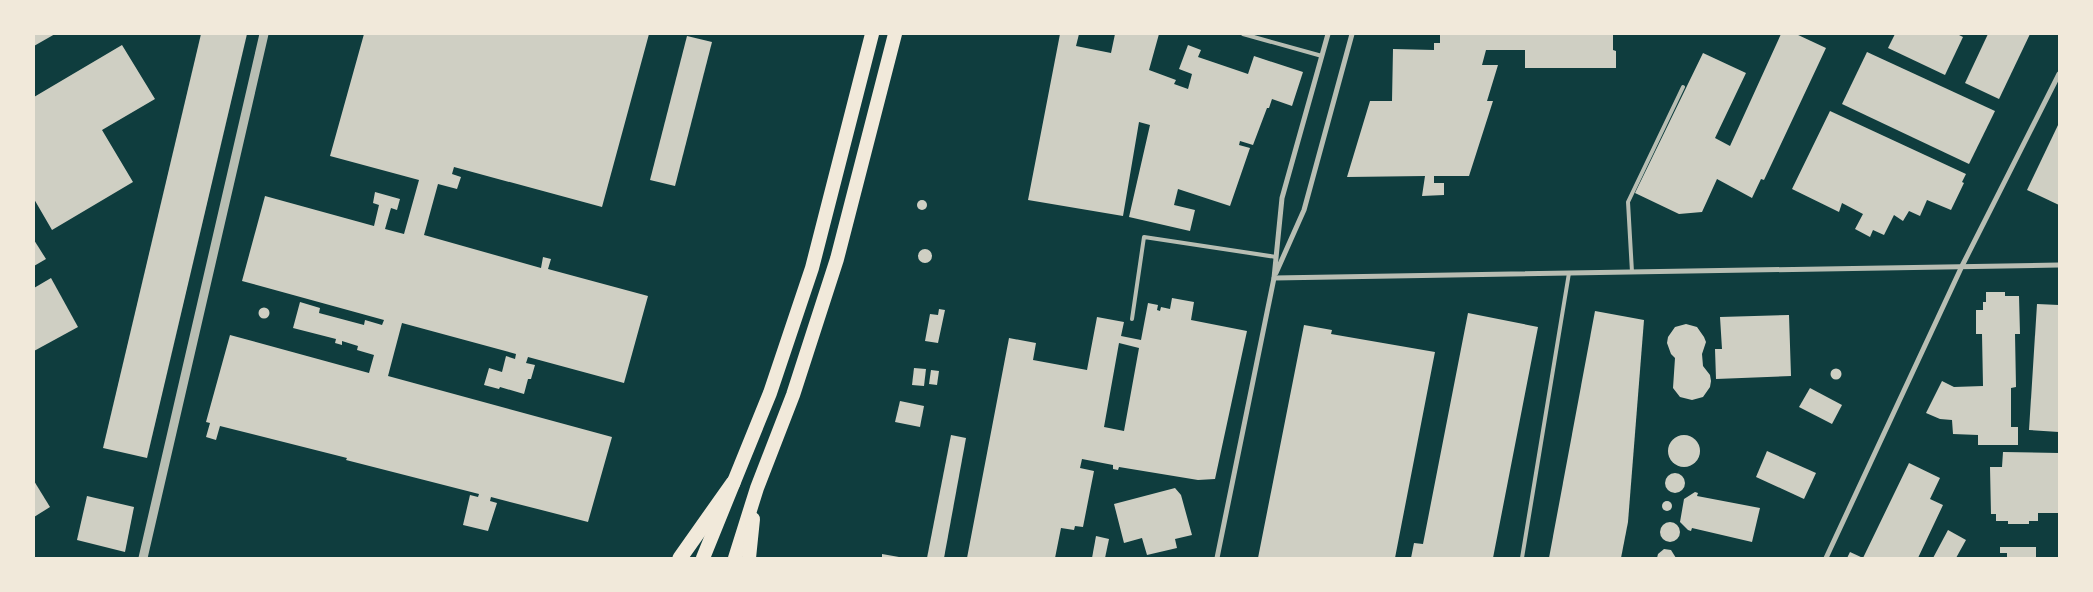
<svg xmlns="http://www.w3.org/2000/svg" width="2093" height="592" viewBox="0 0 2093 592" font-family="'Work Sans',sans-serif">
<style>
.building{fill:#cfcfc3;fill-rule:evenodd}
.lines{fill:none;stroke-linecap:round;stroke-linejoin:round}
.service{stroke:#b8beb3;stroke-width:4}
.minor{stroke:#b8beb3;stroke-width:5}
.tertiary{stroke:#b8beb3;stroke-width:9}
.trunk{stroke:#f1e9da;stroke-width:14}
.motorway{stroke:#f1e9da;stroke-width:15}
</style>
<rect width="100%" height="100%" fill="#0f3d3e"/>
<g class="building">
<polygon points="34,34 55,34 34,46"/>
<polygon points="201,34 247,34 147,458 103,448"/>
<polygon points="364,34 649,34 602,207 454,167 452,174 461,177 457,189 438,184 424,235 541,268 543,257 551,259 548,269 648,296 624,383 528,357 526,363 535,365 531,379 528,379 524,394 500,387 499,389 484,385 489,368 502,372 506,356 515,359 516,354 402,323 388,376 612,437 588,522 491,497 490,501 497,503 488,531 463,525 470,495 478,497 479,494 346,460 347,458 220,426 216,440 206,437 210,423 206,422 230,335 369,373 374,355 357,350 358,346 342,341 342,345 335,343 336,339 293,328 300,302 320,308 319,313 364,325 365,320 382,325 384,320 242,281 265,196 374,226 379,205 373,203 375,192 400,199 397,210 391,208 385,229 404,234 419,180 330,156"/>
<polygon points="1060,34 1079,34 1076,46 1111,53 1115,34 1159,34 1149,70 1176,80 1174,84 1188,89 1192,74 1179,69 1188,45 1201,50 1198,57 1248,74 1254,56 1303,72 1292,106 1272,99 1269,108 1267,108 1253,145 1240,141 1239,145 1250,148 1230,206 1178,189 1174,205 1195,210 1190,231 1129,217 1150,125 1139,122 1123,216 1028,200"/>
<polygon points="1440,34 1613,34 1613,50 1616,51 1616,68 1525,68 1525,50 1486,50 1482,65 1498,65 1487,101 1493,101 1469,176 1434,176 1434,183 1444,183 1444,195 1422,196 1425,176 1347,177 1370,101 1392,101 1393,49 1434,50 1434,43 1440,43"/>
<polygon points="1781,34 1796,34 1826,48 1764,180 1761,179 1752,198 1717,179 1702,212 1679,214 1635,193 1703,53 1746,73 1715,138 1730,146"/>
<polygon points="1895,34 1957,34 1963,37 1945,75 1888,48"/>
<polygon points="1988,34 2030,34 1999,99 1965,83"/>
<polygon points="687,36 712,42 675,186 650,180"/>
<polygon points="122,45 155,99 102,130 133,182 52,230 34,199 34,97"/>
<polygon points="1867,52 1995,111 1969,164 1842,104"/>
<polygon points="1830,111 1966,174 1962,182 1964,183 1951,210 1927,200 1920,216 1909,211 1903,221 1894,215 1884,235 1873,230 1870,237 1855,229 1863,214 1842,203 1839,212 1792,189"/>
<polygon points="2059,123 2059,205 2027,190"/>
<circle cx="922" cy="205" r="5"/>
<polygon points="34,240 46,259 34,266"/>
<circle cx="925" cy="256" r="7"/>
<polygon points="51,278 78,327 34,351 34,288"/>
<polygon points="1986,292 2005,292 2005,296 2019,296 2020,334 2015,334 2016,387 2011,388 2011,427 2018,427 2018,445 1978,445 1978,435 1953,434 1952,420 1940,419 1926,413 1942,381 1954,387 1983,386 1982,334 1976,334 1976,310 1983,310 1983,302 1986,302"/>
<path d="M1172,298L1194,302L1191,320L1247,331L1215,479L1198,480L1119,467L1118,470L1113,469V465L1082,459L1080,468L1094,471L1083,527L1075,526L1074,530L1061,528L1055,558H967L1009,338L1036,343L1033,360L1087,370L1097,317L1124,322L1121,336L1141,340L1148,303L1158,305L1157,310L1160,311L1161,307L1170,309ZM1119,343L1139,348L1124,431L1104,427Z"/>
<polygon points="2037,304 2059,305 2059,432 2029,430"/>
<circle cx="264" cy="313" r="5.5"/>
<polygon points="939,309 945,310 938,343 925,341 930,314 938,315"/>
<polygon points="1595,311 1644,320 1628,522 1621,558 1549,558"/>
<polygon points="1468,313 1538,327 1493,558 1411,558 1414,543 1423,544"/>
<polygon points="1789,315 1791,376 1716,379 1715,349 1722,349 1720,317"/>
<polygon points="1686,324 1697,327 1704,337 1706,342 1702,354 1703,366 1710,375 1711,381 1710,387 1703,397 1692,400 1680,397 1673,388 1675,358 1671,354 1667,343 1668,337 1675,327"/>
<polygon points="1304,325 1332,330 1331,334 1435,352 1395,558 1258,558"/>
<polygon points="914,368 926,369 924,386 912,385"/>
<circle cx="1836" cy="374" r="5.5"/>
<polygon points="931,370 939,371 937,385 929,384"/>
<polygon points="1810,388 1842,405 1832,424 1799,407"/>
<polygon points="900,401 924,406 920,427 895,422"/>
<circle cx="1684" cy="451" r="16"/>
<polygon points="951,435 966,438 944,558 927,558"/>
<polygon points="1767,451 1816,473 1804,499 1756,477"/>
<polygon points="2003,452 2059,453 2059,513 2038,513 2038,521 2029,521 2029,524 2008,524 2008,521 1996,521 1996,514 1991,514 1990,467 2002,467"/>
<polygon points="1909,463 1940,478 1930,499 1943,505 1918,558 1847,558 1850,552 1863,558"/>
<circle cx="1675" cy="483" r="10"/>
<polygon points="34,481 50,507 34,517"/>
<polygon points="1175,488 1181,495 1192,535 1175,539 1177,548 1147,555 1142,538 1124,543 1114,504"/>
<polygon points="1695,492 1698,493 1697,496 1760,508 1752,542 1692,528 1691,531 1688,530 1680,522 1684,499"/>
<polygon points="87,496 134,507 125,552 77,540"/>
<circle cx="1667" cy="506" r="5"/>
<circle cx="1670" cy="532" r="10"/>
<polygon points="1948,530 1966,540 1956,558 1933,558"/>
<polygon points="1096,536 1109,539 1105,558 1092,558"/>
<polygon points="2000,547 2036,547 2036,558 2007,558 2007,553 2000,553"/>
<polygon points="1664,549 1671,550 1676,558 1657,558 1658,554"/>
<polygon points="882,554 899,557 899,558 882,558"/>
</g>
<g class="lines">
<g class="service">
<polyline points="1243,34 1322,56"/>
<polyline points="1632,272 1628,202 1683,87"/>
<polyline points="1132,319 1144,237 1276,257"/>
<polyline points="1522,558 1569,273"/>
</g>
<g class="minor">
<polyline points="1276,273 1304,210 1352,34"/>
<polyline points="1274,278 2059,265"/>
<polyline points="1217,558 1274,278 1282,198 1328,34"/>
<polyline points="1826,558 1962,266 2059,74"/>
</g>
<polyline class="tertiary" points="143,558 264,34"/>
<g class="trunk">
<polyline points="703,558 770,393 812,268 872,34"/>
<polyline points="735,558 757,488 793,395 837,259 895,34"/>
<polyline points="749,558 753,519"/>
</g>
<polyline class="motorway" points="680,558 733,483"/>
</g>
<rect width="2093" height="592" fill="none" stroke="#f1e9da" stroke-width="70"/>
</svg>
